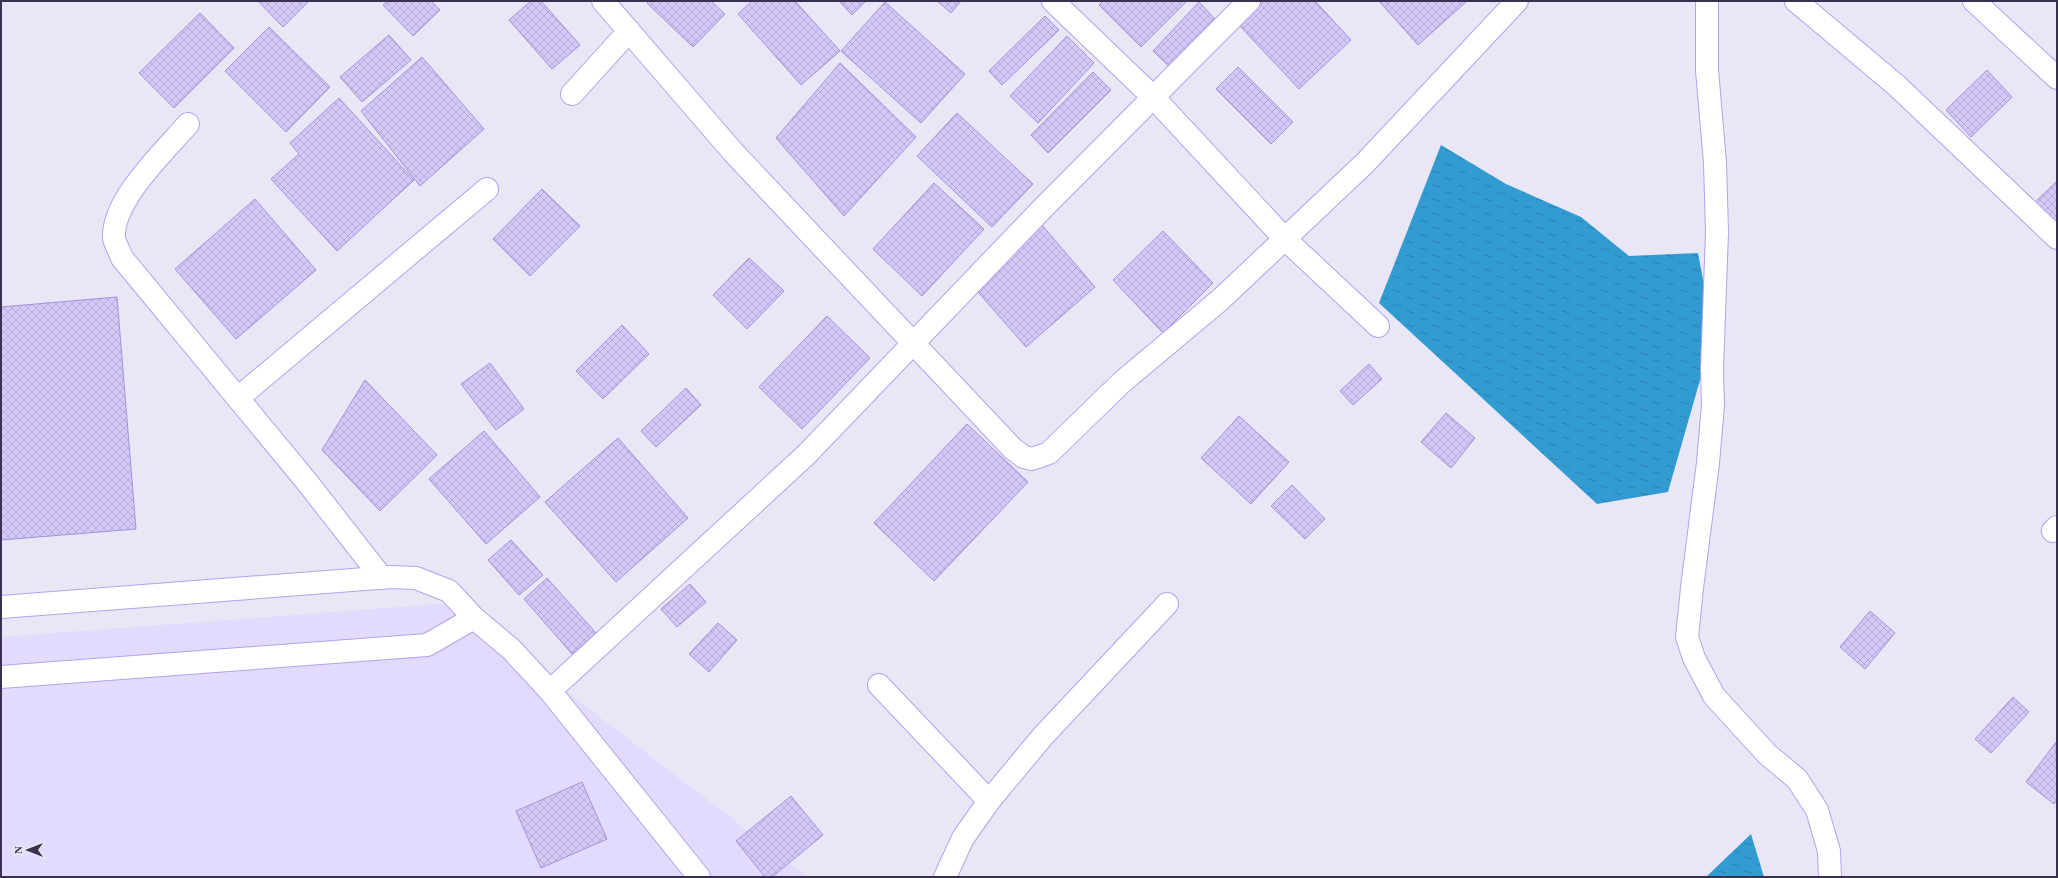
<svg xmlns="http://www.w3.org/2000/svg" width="2058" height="878" viewBox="0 0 2058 878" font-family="Georgia,serif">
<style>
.built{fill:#e3dbfe}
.water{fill:url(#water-ripples)}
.building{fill:url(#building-cross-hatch);stroke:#a591dc}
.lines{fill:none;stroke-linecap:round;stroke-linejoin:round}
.minor-casing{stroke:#b5a1ed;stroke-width:24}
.minor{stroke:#fff;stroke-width:22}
</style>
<defs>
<pattern id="water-ripples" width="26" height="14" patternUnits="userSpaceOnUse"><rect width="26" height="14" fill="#329cd2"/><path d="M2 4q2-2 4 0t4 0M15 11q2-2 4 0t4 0" fill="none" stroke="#2b80ad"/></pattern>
<pattern id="building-cross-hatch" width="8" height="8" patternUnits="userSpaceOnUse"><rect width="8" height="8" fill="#d3c8f7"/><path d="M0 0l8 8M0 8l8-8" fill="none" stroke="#b6acd6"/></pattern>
</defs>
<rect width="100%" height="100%" fill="#e9e6f6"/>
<polygon class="built" points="451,603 808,877 1,877 1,637"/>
<g class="water">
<polygon points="1441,145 1506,184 1581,217 1629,256 1698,253 1706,295 1702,373 1668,492 1597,504 1379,303"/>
<polygon points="1751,834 1764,877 1706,877"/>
</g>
<g class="building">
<polygon points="258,1 309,1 283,27"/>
<polygon points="388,1 431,1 440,10 413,36 383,5"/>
<polygon points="531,1 541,1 580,45 552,69 509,20"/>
<polygon points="649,1 711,1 725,14 693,47 647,3"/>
<polygon points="752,1 795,1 840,51 801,85 738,14"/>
<polygon points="839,1 866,1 852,15"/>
<polygon points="937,1 961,1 951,13"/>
<polygon points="1103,1 1187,1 1141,47 1099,5"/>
<polygon points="1264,1 1315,1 1351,40 1299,89 1239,25"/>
<polygon points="1379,1 1467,1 1418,45"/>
<polygon points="885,2 965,74 921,123 841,51"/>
<polygon points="1199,2 1217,21 1172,69 1153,51"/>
<polygon points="200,13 234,48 174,108 139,73"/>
<polygon points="1045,16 1059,30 1002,85 989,71"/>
<polygon points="269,27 330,87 286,132 225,71"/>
<polygon points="389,35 411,60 362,102 340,77"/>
<polygon points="1067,36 1094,63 1038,123 1010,96"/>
<polygon points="422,57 484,129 420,186 361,111"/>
<polygon points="840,63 916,137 844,216 776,138"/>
<polygon points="1238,67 1293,122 1271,144 1216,89"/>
<polygon points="1987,70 2012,97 1971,137 1946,110"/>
<polygon points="1093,72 1111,90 1048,153 1031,135"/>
<polygon points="339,98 414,180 337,251 271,179 299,154 290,143"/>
<polygon points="957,113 1033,184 992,227 917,156"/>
<polygon points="2057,181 2057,226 2035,202"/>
<polygon points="934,183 984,229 922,296 873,249"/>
<polygon points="542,189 580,226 530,276 493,239"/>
<polygon points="255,199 316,270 236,339 175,269"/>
<polygon points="1041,224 1095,287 1026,347 971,284"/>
<polygon points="1163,231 1213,283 1163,333 1113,280"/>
<polygon points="749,258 784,291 747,329 713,295"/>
<polygon points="117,297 136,529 1,540 1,307"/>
<polygon points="827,316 870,358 802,429 759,387"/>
<polygon points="622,325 649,354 603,399 576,371"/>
<polygon points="490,363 524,409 496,430 461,384"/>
<polygon points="1369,364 1382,379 1353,405 1340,391"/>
<polygon points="365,380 437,455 380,511 322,450"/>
<polygon points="686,388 701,405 656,447 641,431"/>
<polygon points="1446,413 1475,438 1451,468 1421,442"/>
<polygon points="1239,416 1289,462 1251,504 1201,458"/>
<polygon points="967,424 1028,482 934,581 874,523"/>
<polygon points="484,431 540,497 486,544 429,479"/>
<polygon points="618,438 688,518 616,582 545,502"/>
<polygon points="1292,485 1325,519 1305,539 1271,506"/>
<polygon points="511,540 543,575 519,595 488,560"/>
<polygon points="547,578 596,633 572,654 524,599"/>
<polygon points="690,584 706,602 677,627 661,609"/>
<polygon points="1870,611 1895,633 1865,669 1840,647"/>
<polygon points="718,623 737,640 709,672 689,654"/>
<polygon points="2013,697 2029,712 1991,753 1975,739"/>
<polygon points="2056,742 2057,801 2054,804 2026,782"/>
<polygon points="582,782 607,839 541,868 516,811"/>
<polygon points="791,796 823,835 772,877 765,877 736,841"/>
</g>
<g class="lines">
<defs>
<g id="minor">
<polyline points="603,1 733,152 1013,449 1024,457 1032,459 1049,453 1122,382 1220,300 1365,163 1517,1"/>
<polyline points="1053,1 1154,98 1285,239 1378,326"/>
<polyline points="1707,1 1707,70 1715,163 1717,232 1712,369 1713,405 1708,463 1692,588 1687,637 1694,658 1714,696 1767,754 1797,779 1817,810 1829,851 1830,877"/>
<polyline points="1796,1 1896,85 2057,238"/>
<polyline points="1974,1 2057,78"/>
<polyline points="572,94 629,31"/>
<path d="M188,124C164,152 112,200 114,238C115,244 120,252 122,258L307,482L382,578"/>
<polyline points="238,398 487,189"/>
<polyline points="2053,531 2057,527"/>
<polyline points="1,607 391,577 416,578 449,591 474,618 511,649 550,691 699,877"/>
<polyline points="1,677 427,645 474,618"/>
<polyline points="879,685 989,801"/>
<polyline points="550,691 806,455 1043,208 1249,1"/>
<polyline points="945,877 963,838 989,801 1043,736 1167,604"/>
</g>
</defs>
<use href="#minor" class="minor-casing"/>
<use href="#minor" class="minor"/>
</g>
<rect width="2058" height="878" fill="none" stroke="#3a3150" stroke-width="4"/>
<g transform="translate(28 850) rotate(270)" stroke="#e9e6f6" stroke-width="3" paint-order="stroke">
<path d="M0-3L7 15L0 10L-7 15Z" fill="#3a3150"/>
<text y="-6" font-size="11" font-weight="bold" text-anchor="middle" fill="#3a3150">N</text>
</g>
</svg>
